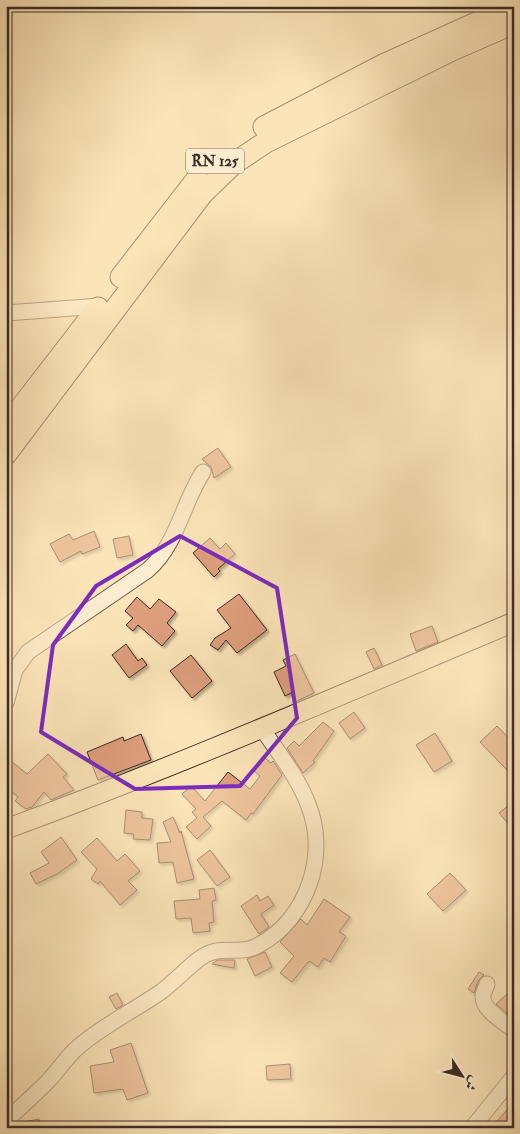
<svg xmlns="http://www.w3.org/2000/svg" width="520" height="1134" viewBox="0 0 520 1134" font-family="'IM FELL Double Pica',Amiri,serif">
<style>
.building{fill:#dd9e7c;stroke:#3d2c25;filter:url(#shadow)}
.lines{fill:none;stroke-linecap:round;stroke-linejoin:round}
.minor-casing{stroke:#6c5a4a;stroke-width:17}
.major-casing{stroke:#3d2c25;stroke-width:21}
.highway-casing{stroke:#3d2c25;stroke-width:23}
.minor{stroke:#fcedd1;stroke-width:15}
.major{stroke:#fbe4b8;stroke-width:19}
.highway{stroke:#fbe4b8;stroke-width:21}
.marked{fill:none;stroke:#7b2cbf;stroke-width:4;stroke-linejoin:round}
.labels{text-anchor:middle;stroke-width:4;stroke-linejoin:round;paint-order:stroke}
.shield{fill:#fcedd1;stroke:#766659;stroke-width:1}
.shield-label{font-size:15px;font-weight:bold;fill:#3d2c25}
</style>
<defs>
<filter id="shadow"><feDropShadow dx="2.5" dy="2.5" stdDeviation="1" flood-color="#0004"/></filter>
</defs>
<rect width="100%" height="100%" fill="#fbe4b8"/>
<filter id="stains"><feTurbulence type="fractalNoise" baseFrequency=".004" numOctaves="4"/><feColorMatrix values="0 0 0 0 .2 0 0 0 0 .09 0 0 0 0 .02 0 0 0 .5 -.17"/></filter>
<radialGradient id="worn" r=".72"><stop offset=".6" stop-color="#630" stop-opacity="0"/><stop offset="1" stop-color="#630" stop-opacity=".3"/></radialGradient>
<g class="building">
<polygon points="218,448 231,467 214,478 211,467 202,459"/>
<polygon points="94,531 100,547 82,554 81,551 60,562 50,544 69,534 73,540"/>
<polygon points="129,536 133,555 117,558 113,539"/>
<polygon points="210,538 220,549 226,543 235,554 218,569 220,571 214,577 193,553"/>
<polygon points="239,594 267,630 237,653 226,640 218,650 210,645 215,638 231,628 217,610"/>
<polygon points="137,597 150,609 159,599 176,612 167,623 175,631 162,646 138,625 133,631 126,625 133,618 125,611"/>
<polygon points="432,626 438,642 416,651 410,634"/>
<polygon points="126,644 138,661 142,658 147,665 129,678 112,655"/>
<polygon points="374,648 382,665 374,669 366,652"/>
<polygon points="295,654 314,693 295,702 291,693 285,696 274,672 286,666 283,660"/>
<polygon points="191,655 212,681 192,698 170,671"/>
<polygon points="354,712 365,728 350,739 339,723"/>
<polygon points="323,722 334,731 313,761 315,762 303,773 287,748 294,741 299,746"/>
<polygon points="497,726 514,744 514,764 507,770 480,742"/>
<polygon points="435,733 452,761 434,772 416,745"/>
<polygon points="141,734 151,760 98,780 87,752 123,737 124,741"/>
<polygon points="48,754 67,774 63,777 74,790 51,800 44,792 32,807 26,809 15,801 18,797 6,787 6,757 27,774"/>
<polygon points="265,758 271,763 273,761 282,775 253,814 251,813 246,820 222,801 203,817 211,826 197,839 186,827 197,818 192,812 196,809 182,794 191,786 205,801 228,772 250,789 260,776 254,771"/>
<polygon points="514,801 514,830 499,813"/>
<polygon points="126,810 142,812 142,818 153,819 150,840 133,839 134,834 124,833"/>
<polygon points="173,817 180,833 181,831 194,879 177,883 173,862 159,863 157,843 171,842 163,822"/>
<polygon points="61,837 77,860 57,874 36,884 30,873 49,863 41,852"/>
<polygon points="97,838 117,861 125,854 140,871 128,881 137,890 120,905 100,881 98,884 91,879 97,869 81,852"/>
<polygon points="210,850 230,877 217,886 197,860"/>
<polygon points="450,873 466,890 443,911 427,894"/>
<polygon points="214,888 216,900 212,901 214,922 209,923 210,931 193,933 191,918 176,919 174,901 200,899 199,890"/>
<polygon points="257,895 260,901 268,896 274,905 261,914 269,927 259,934 241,906"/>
<polygon points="324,899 350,917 339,932 346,936 330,962 324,958 318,967 309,961 292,982 280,973 294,956 280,942 301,919 307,925"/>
<polygon points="265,952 272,967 255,976 247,959"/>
<polygon points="217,960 235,960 234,968 212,964"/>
<polygon points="479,972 484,975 478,981 474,993 468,989"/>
<polygon points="117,993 123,1005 116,1009 109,997"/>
<polygon points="508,993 514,1000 513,1018 496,1004"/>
<polygon points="131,1043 148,1093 127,1100 123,1089 94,1093 90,1066 114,1062 110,1050"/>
<polygon points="290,1064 291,1079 267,1080 266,1066"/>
<polygon points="514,1102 514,1127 510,1125 507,1128 491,1128"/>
<polygon points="39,1119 41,1128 14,1128 18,1123"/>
</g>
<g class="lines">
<defs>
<g id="minor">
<polyline points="6,313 100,306"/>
<path d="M6,703L15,670L28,652L148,570C178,543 182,504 203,472"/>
<path d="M487,984C486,988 483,993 483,996C482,1010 504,1022 514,1030"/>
<path d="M6,1121C20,1107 36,1094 50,1079C59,1069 67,1057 77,1048C103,1025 134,1011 162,991C175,981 186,969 199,959C221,942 238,957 259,945C307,918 329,856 308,804C298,777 277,751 261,727"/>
<polyline points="472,1128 514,1076"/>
</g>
<path id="major" d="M6,829C178,766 345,693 514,622"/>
<g id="highway">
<polyline points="264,127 383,65 514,6"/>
<polyline points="121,277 197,179"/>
<polyline points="6,427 98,308"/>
<polyline points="6,454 202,194 233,164 266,142 452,50 514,23"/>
</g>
</defs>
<use href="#minor" class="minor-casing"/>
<use href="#major" class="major-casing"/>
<use href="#highway" class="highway-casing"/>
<use href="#minor" class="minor"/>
<use href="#major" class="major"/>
<use href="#highway" class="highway"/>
</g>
<path d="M0 0H520V1134H0ZM180,536L277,588L297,718L240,786L135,789L41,732L53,645L96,586Z" fill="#fbe4b8" fill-opacity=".55" fill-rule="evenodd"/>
<path class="marked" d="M180,536L277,588L297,718L240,786L135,789L41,732L53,645L96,586Z"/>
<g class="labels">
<rect class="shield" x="186" y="148.5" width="58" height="25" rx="4"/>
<g class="shield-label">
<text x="215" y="166">RN 125</text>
</g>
</g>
<rect width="520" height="1134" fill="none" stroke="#fbe4b8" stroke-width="25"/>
<rect x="8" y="8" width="505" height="1119" fill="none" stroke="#3d2c25" stroke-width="2.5"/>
<rect x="12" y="12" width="495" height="1109" fill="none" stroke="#3d2c25"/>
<g transform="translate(462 1076) rotate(126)" stroke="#fcedd1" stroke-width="4" paint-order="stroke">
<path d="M0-4L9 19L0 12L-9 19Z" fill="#3d2c25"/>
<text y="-8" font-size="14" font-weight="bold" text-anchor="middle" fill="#3d2c25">ش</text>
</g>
<rect width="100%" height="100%" filter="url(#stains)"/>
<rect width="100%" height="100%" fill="url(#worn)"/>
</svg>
